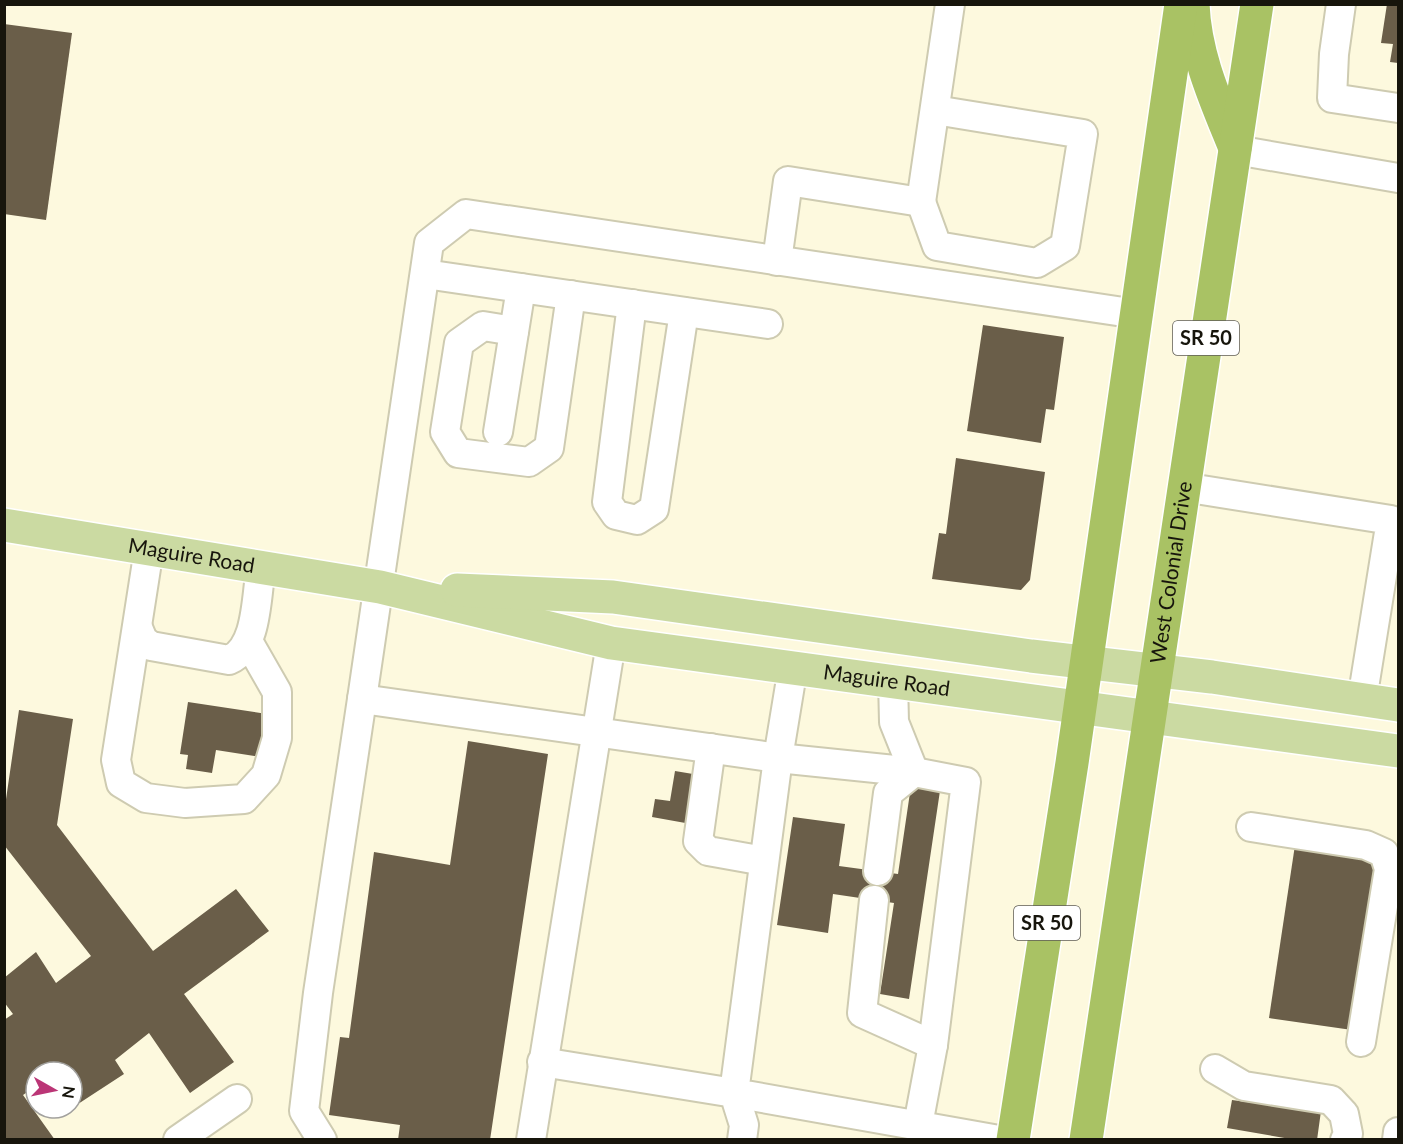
<svg xmlns="http://www.w3.org/2000/svg" width="1403" height="1144" viewBox="0 0 1403 1144" font-family="Lato,sans-serif">
<style>
.building{fill:#6a5e49}
.lines{fill:none;stroke-linecap:round;stroke-linejoin:round}
.minor-casing{stroke:#cecbb1;stroke-width:32}
.major-casing{stroke:#fff;stroke-width:36}
.highway-casing{stroke:#fff;stroke-width:36}
.minor{stroke:#fff;stroke-width:28}
.major{stroke:#cbdaa2;stroke-width:33}
.highway{stroke:#a9c264;stroke-width:33}
.labels{text-anchor:middle;stroke-width:6;stroke-linejoin:round;paint-order:stroke}
.shield{fill:#fff;stroke:#5d5b55;stroke-width:1.5}
.shield-label{font-size:20px;font-weight:bold;fill:#17150c}
.street-label{font-size:21px;fill:#17150c;stroke:#fff}
</style>
<rect width="100%" height="100%" fill="#fdf9de"/>
<g class="building">
<polygon points="1387,4 1398,4 1398,63 1390,62 1393,44 1381,43"/>
<polygon points="4,24 72,33 46,220 4,214"/>
<polygon points="983,325 1064,337 1054,410 1046,409 1041,443 967,431"/>
<polygon points="956,458 1045,472 1030,580 1021,590 932,579 939,533 946,534"/>
<polygon points="188,702 267,714 260,757 216,750 212,773 186,769 188,755 180,754"/>
<polygon points="19,710 73,719 57,825 153,951 236,889 269,931 184,994 234,1062 190,1093 149,1033 115,1060 124,1074 78,1104 72,1095 72,1072 36,1072 36,1086 23,1095 55,1140 4,1140 4,1020 13,1014 4,1002 4,978 36,952 56,983 91,956 4,845 4,813"/>
<polygon points="468,741 548,754 490,1140 398,1140 400,1125 329,1115 340,1037 349,1038 374,852 450,865"/>
<polygon points="675,771 699,775 691,824 652,817 655,799 670,801"/>
<polygon points="912,779 941,784 909,999 880,994 894,903 833,894 828,933 777,925 793,817 845,824 839,866 898,874"/>
<polygon points="1295,845 1377,855 1352,1030 1269,1018"/>
<polygon points="1254,1096 1321,1111 1317,1140 1296,1140 1227,1128 1232,1100 1254,1103"/>
</g>
<g class="lines">
<defs>
<g id="minor">
<polyline points="1341,4 1334,54 1332,98 1398,108"/>
<polyline points="1236,150 1398,178"/>
<polyline points="921,202 937,246 1037,263 1065,246 1083,134 935,110"/>
<polyline points="777,261 788,181 921,202 950,4"/>
<polyline points="425,274 768,324"/>
<polyline points="632,304 607,502 616,515 637,520 654,509 684,312"/>
<polyline points="514,331 483,326 459,343 445,432 458,453 529,462 549,448 571,295"/>
<polyline points="498,432 521,288"/>
<polyline points="1183,487 1391,520 1362,700"/>
<polyline points="149,549 116,760 121,783 146,798 185,803 244,799 266,775 277,738 277,692 249,643"/>
<path d="M138,628L143,640L151,646L229,660C258,648 256,596 261,568"/>
<polyline points="793,667 778,758 734,1093 999,1140"/>
<polyline points="893,680 894,722 914,772"/>
<polyline points="711,748 698,841 708,851 764,861"/>
<polyline points="1251,827 1366,845 1384,853 1389,869 1361,1042"/>
<polyline points="878,871 888,793 914,772"/>
<polyline points="874,900 862,1013 933,1045"/>
<polyline points="542,1062 734,1093 744,1125 742,1140"/>
<polyline points="1215,1069 1244,1086 1331,1100 1344,1114 1348,1134 1345,1140"/>
<polyline points="918,1125 933,1045 966,782 914,772 778,758 362,699 429,243 466,214 1137,314"/>
<polyline points="178,1140 237,1099"/>
<polyline points="322,1140 304,1111 318,993 362,699"/>
<polyline points="531,1140 611,643"/>
<polyline points="1397,1140 1398,1132"/>
</g>
<g id="major">
<path id="s1" d="M4,525L380,587L611,643L1398,751"/>
<polyline points="457,590 613,597 1031,656 1212,677 1398,705"/>
</g>
<g id="highway">
<path d="M1193,4C1195,56 1216,101 1235,148"/>
<polyline points="1013,1140 1072,763 1181,4"/>
<path id="s2" d="M1086,1140L1257,4"/>
</g>
</defs>
<use href="#minor" class="minor-casing"/>
<use href="#major" class="major-casing"/>
<use href="#highway" class="highway-casing"/>
<use href="#minor" class="minor"/>
<use href="#major" class="major"/>
<use href="#highway" class="highway"/>
</g>
<g class="labels">
<g class="shield">
<rect x="1173" y="321" width="66" height="34" rx="4.5"/>
<rect x="1014" y="906" width="66" height="34" rx="4.5"/>
</g>
<g class="shield-label">
<text x="1206" y="345">SR 50</text>
<text x="1047" y="930">SR 50</text>
</g>
<g class="street-label">
<text dy="7" stroke="none"><textPath href="#s1" startOffset="190">Maguire Road</textPath></text>
<text dy="7" stroke="none"><textPath href="#s2" startOffset="574">West Colonial Drive</textPath></text>
<text dy="7" stroke="none"><textPath href="#s1" startOffset="897">Maguire Road</textPath></text>
</g>
</g>
<rect width="1403" height="1144" fill="none" stroke="#17150c" stroke-width="12"/>
<g transform="translate(54 1090) rotate(99)"><circle r="28" fill="#ffffff" stroke="#a2a19e" stroke-width="1.5"/>
<path d="M0-4.5L10 22L0 15L-10 22Z" fill="#bb3576"/>
<text y="-9" font-size="16" font-weight="bold" text-anchor="middle" fill="#17150c">N</text>
</g>
</svg>
